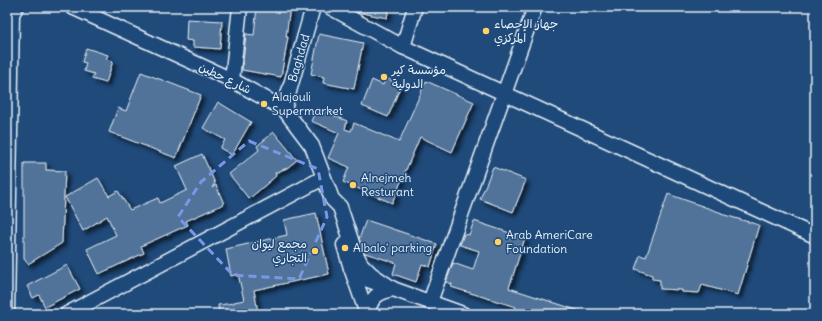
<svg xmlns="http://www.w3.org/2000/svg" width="822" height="321" viewBox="0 0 822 321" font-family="Delius,'Playpen Sans Arabic',sans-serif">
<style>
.building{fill:#517399;stroke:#e8f1f8;filter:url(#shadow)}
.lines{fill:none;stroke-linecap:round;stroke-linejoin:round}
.street-casing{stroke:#e8f1f8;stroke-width:17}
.street{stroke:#1f4a7a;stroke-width:14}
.marked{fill:none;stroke:#7897e6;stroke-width:3;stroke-dasharray:8 5;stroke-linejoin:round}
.poi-dot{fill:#ffd166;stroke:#1f4a7a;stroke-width:1.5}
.labels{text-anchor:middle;stroke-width:3;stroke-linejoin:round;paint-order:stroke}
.poi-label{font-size:12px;fill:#e8f1f8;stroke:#1f4a7a;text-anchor:start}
.street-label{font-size:12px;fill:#e8f1f8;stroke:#1f4a7a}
</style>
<defs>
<filter id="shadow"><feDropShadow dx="3.5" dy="3.5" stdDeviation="2" flood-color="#0009"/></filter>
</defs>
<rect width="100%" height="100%" fill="#1f4a7a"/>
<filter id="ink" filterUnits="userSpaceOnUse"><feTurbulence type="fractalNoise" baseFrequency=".025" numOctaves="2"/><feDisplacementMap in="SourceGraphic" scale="8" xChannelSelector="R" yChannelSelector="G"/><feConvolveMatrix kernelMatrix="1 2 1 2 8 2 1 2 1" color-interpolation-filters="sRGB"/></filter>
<g filter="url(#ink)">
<g class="building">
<polygon points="257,7 290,7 286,37 288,37 281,77 242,70 246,34 254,35"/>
<polygon points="355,7 389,7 387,18 357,12 355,11"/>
<polygon points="187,19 222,21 220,49 193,47 193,41 186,40"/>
<polygon points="319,34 363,43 354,89 323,83 324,77 311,74"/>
<polygon points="86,48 108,55 106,59 113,61 106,83 92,79 94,74 84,71 86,63 82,62"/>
<polygon points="141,72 201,95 176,158 109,132 118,108 126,111"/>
<polygon points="386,78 401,85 388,117 362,106 372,80 383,85"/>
<polygon points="426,81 474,102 452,152 420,137 392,203 343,182 349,167 328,158 339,133 311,121 317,108 347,121 345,129 351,131 354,123 399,142"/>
<polygon points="218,102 251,122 232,155 220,148 225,140 203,128"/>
<polygon points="274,132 297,160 287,168 275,173 276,176 249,199 229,174 259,150 257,146"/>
<polygon points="202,154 215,183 212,188 216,185 224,204 186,221 188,225 141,246 144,253 99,274 87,249 116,235 107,216 83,231 65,197 98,178 109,196 118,191 130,210 158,198 160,203 187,190 176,166"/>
<polygon points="24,163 46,163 46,170 65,171 62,243 28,264 24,259"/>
<polygon points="493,167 526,180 513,212 480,199"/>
<polygon points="668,194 722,213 721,214 759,225 738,295 702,285 699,293 682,292 682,290 660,289 660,280 652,279 652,275 635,269 640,255 646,257"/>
<polygon points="316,213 329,274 254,290 258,312 250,314 219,314 218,305 234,303 234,302 244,300 238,274 231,276 226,249 287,235 284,220"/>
<polygon points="366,220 437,244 430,267 422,264 416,282 393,274 396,263 365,253 359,239"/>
<polygon points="474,221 525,238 509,288 583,312 583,314 514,314 516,307 451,287 452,284 446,282 453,263 473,270 479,251 460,245 464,234 469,235"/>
<polygon points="67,265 80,289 45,307 39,295 33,298 27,286"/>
</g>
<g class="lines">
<defs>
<g id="street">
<polyline points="72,7 232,80 284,109 312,146 332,199 340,207 355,252 361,264 371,274 393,289"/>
<polyline points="330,7 403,47 815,236"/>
<polyline points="403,47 415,7"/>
<polyline points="232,80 240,7"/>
<polyline points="284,109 313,7"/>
<polyline points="344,245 351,268 365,279 463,314"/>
<polyline points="351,268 367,314"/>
<polyline points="430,302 535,7"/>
<path d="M367,313C372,297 376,293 393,289"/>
<polyline points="7,314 12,14 16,7"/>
<polyline points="67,314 323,178"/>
</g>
</defs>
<use href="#street" class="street-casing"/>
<use href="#street" class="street"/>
</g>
</g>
<path class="marked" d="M249,141L318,169L327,217L299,279L233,275L178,217L201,182Z"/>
<g class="poi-dot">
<circle cx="486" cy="31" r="4"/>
<circle cx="384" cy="77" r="4"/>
<circle cx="264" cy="104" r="4"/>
<circle cx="353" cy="185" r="4"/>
<circle cx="498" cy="242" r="4"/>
<circle cx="345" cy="248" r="4"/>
<circle cx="315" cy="251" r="4"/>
</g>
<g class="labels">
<g class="poi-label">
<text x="494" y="28">جهاز الإحصاء<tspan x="494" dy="14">المركزي</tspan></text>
<text x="392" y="74">مؤسسة كير<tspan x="392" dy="14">الدولية</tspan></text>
<text x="272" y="101">Alajouli<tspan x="272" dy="14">Supermarket</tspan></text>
<text x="361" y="182">Alnejmeh<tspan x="361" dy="14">Resturant</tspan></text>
<text x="506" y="239">Arab AmeriCare<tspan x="506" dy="14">Foundation</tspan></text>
<text x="307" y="248" text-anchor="end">مجمع ليوان<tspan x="307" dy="14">التجاري</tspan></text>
<text x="353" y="252">Albalo' parking</text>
</g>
<g class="street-label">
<text transform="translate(299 58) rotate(-74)" y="4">Baghdad</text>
<text transform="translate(225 78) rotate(26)" y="4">شارع حطين</text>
</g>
</g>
<rect width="822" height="321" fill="none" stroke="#1f4a7a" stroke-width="24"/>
<rect x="12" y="12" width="798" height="297" fill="none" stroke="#e8f1f8" stroke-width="1.5" filter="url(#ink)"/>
</svg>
